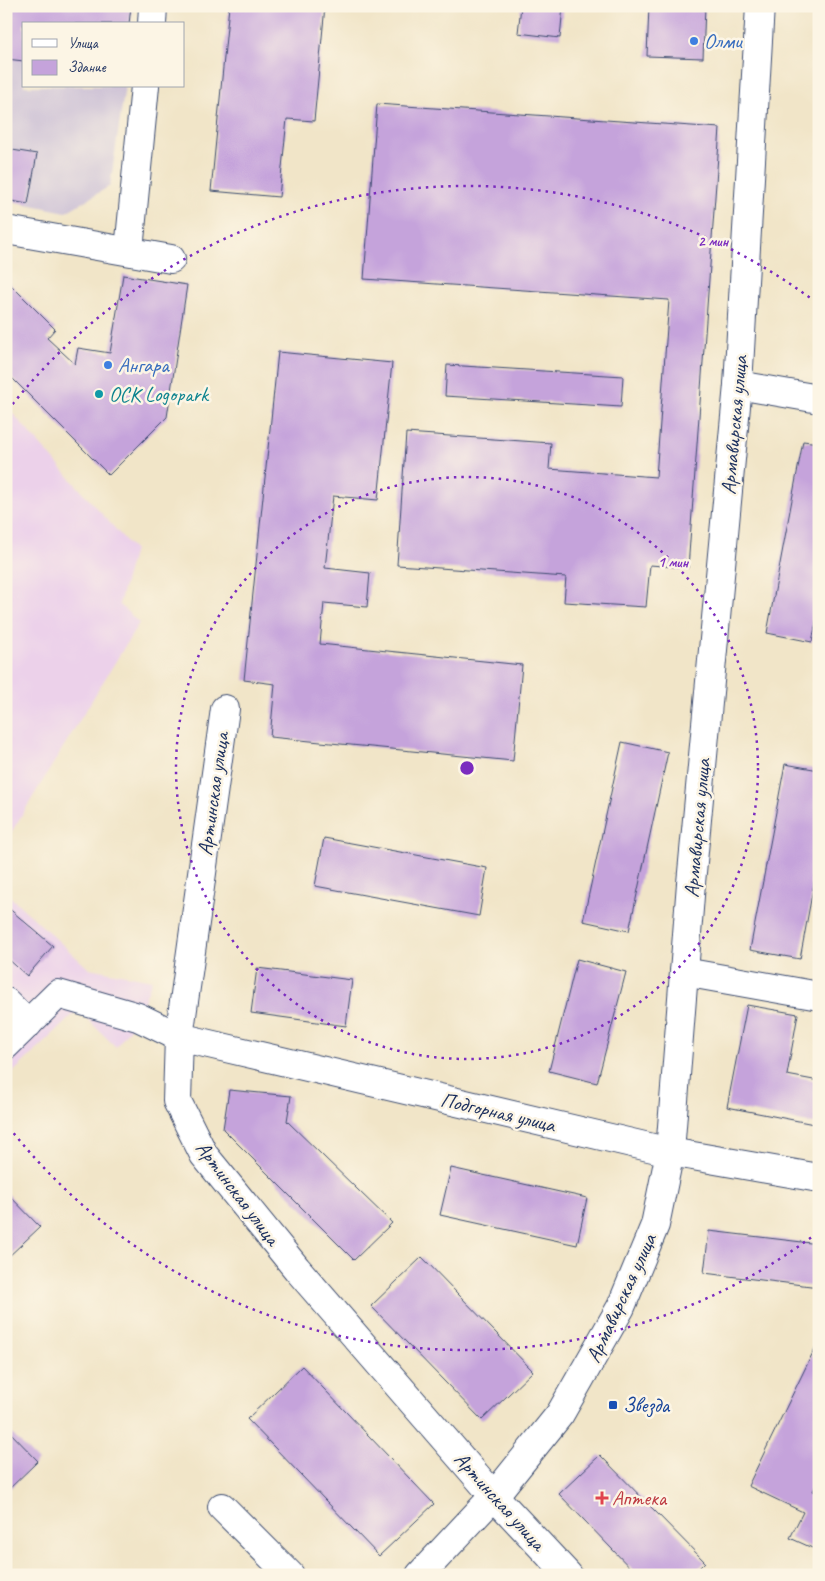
<svg xmlns="http://www.w3.org/2000/svg" width="825" height="1581" viewBox="0 0 825 1581" font-family="Caveat,sans-serif">
<style>
.built{fill:#ecd1ea}
.industrial{fill:#cbbfd5}
.building{fill:#c5a3db}
.lines{fill:none;stroke-linecap:round;stroke-linejoin:round}
.minor-casing{stroke:#3b4a6e;stroke-width:30}
.major-casing{stroke:#3b4a6e;stroke-width:30}
.minor{stroke:#fff;stroke-width:28}
.major{stroke:#fff;stroke-width:28}
.ring{fill:none;stroke:#7b2cbf;stroke-width:2.5;stroke-dasharray:2.5 5}
.shop-dot{fill:#3f7fe0;stroke:#fcf5e5;stroke-width:2}
.culture-dot{fill:#0f9aa8;stroke:#fcf5e5;stroke-width:2}
.transit-dot{fill:#1a4fb4;stroke:#fcf5e5;stroke-width:2}
.health-dot{fill:#e0444e;stroke:#fcf5e5;stroke-width:2}
.labels{text-anchor:middle;stroke-width:5;stroke-linejoin:round;paint-order:stroke}
.shop-label{font-size:21px;fill:#366cbe;stroke:#fcf5e5;text-anchor:start}
.culture-label{font-size:21px;fill:#0d838f;stroke:#fcf5e5;text-anchor:start}
.street-label{font-size:21px;fill:#1b2f5e;stroke:#fcf5e5}
.transit-label{font-size:21px;fill:#164399;stroke:#fcf5e5;text-anchor:start}
.health-label{font-size:21px;fill:#be3a42;stroke:#fcf5e5;text-anchor:start}
.centre{fill:#7b2cbf;stroke:#fcf5e5;stroke-width:2.5}
.ring-label{font-size:15px;text-anchor:middle;font-weight:bold;fill:#7b2cbf;stroke:#fcf5e5;stroke-width:5;stroke-linejoin:round;paint-order:stroke}
</style>
<rect width="100%" height="100%" fill="#fcf5e5"/>
<filter id="ink" filterUnits="userSpaceOnUse"><feTurbulence type="fractalNoise" baseFrequency=".02" numOctaves="2"/><feDisplacementMap in="SourceGraphic" scale="10" xChannelSelector="R" yChannelSelector="G"/><feConvolveMatrix kernelMatrix="1 2 1 2 8 2 1 2 1" color-interpolation-filters="sRGB"/></filter>
<filter id="wash" filterUnits="userSpaceOnUse"><feTurbulence type="fractalNoise" baseFrequency=".0096" numOctaves="4" result="noise"/><feDisplacementMap in="SourceGraphic" scale="20" xChannelSelector="R" yChannelSelector="G"/><feGaussianBlur stdDeviation="1.12" result="paint"/><feColorMatrix in="noise" values="0 0 0 0 0 0 0 0 0 0 0 0 0 0 0 0 0 1.4 0 .05"/><feComposite in="paint" operator="in"/></filter>
<g filter="url(#wash)">
<rect width="100%" height="100%" fill="#f1e5c8"/>
<g class="built">
<polygon points="6,406 134,550 119,604 139,623 6,841"/>
<polygon points="6,893 88,968 152,980 138,1017 116,1047 78,1010 6,1079"/>
</g>
<polygon class="industrial" points="6,6 133,6 131,24 24,24 24,86 125,86 110,186 66,212 6,200"/>
<g id="blocks">
<g class="building">
<polygon points="6,6 131,6 129,24 24,24 24,61 6,59"/>
<polygon points="229,6 325,6 314,121 287,119 279,197 211,191"/>
<polygon points="521,6 563,6 560,38 518,33"/>
<polygon points="649,6 705,6 703,58 647,56"/>
<polygon points="377,104 720,128 688,568 650,565 646,607 564,602 566,577 397,565 406,433 551,443 549,469 656,477 669,300 364,279"/>
<polygon points="6,149 37,154 28,204 6,200"/>
<polygon points="123,275 187,285 167,417 109,475 6,372 6,280 55,329 47,338 75,364 78,348 110,353"/>
<polygon points="278,352 392,363 378,500 333,496 325,568 370,573 367,607 324,603 320,644 522,665 513,761 270,737 275,684 244,680"/>
<polygon points="447,365 623,376 621,407 445,396"/>
<polygon points="803,441 819,443 819,607 812,642 767,633"/>
<polygon points="622,742 668,752 629,931 583,921"/>
<polygon points="785,764 819,770 819,856 800,959 750,950"/>
<polygon points="324,838 487,868 479,916 315,886"/>
<polygon points="6,906 53,946 27,976 6,957"/>
<polygon points="577,959 626,972 597,1083 549,1071"/>
<polygon points="257,968 352,980 346,1026 251,1013"/>
<polygon points="747,1005 798,1014 787,1075 819,1081 819,1125 727,1107"/>
<polygon points="229,1090 291,1096 287,1121 392,1223 354,1260 223,1129"/>
<polygon points="451,1168 587,1198 577,1245 440,1215"/>
<polygon points="6,1192 40,1227 6,1259"/>
<polygon points="709,1231 819,1244 819,1287 704,1273"/>
<polygon points="422,1257 533,1371 482,1420 371,1306"/>
<polygon points="819,1340 819,1479 813,1491 819,1494 819,1551 790,1538 803,1512 748,1486"/>
<polygon points="302,1366 434,1504 379,1556 247,1419"/>
<polygon points="6,1428 38,1461 6,1492"/>
<polygon points="600,1455 705,1562 692,1575 637,1575 559,1494"/>
</g>
</g>
</g>
<g filter="url(#ink)">
<use href="#blocks" fill-opacity="0" stroke="#3b4a6e" stroke-width="1"/>
<g class="lines">
<defs>
<g id="minor">
<polyline points="152,24 153,6"/>
<polyline points="6,230 171,259"/>
<polyline points="129,250 145,86"/>
<polyline points="738,385 819,399"/>
<polyline points="225,709 179,1037 177,1101 204,1155 297,1269 494,1496 568,1575"/>
<polyline points="684,972 819,996"/>
<polyline points="6,1002 28,1024"/>
<polyline points="6,1045 58,994 138,1017 179,1037 670,1152 819,1178"/>
<polyline points="222,1507 290,1575"/>
</g>
<polyline id="major" points="420,1575 494,1496 560,1414 621,1307 655,1225 670,1152 691,883 738,385 760,6"/>
</defs>
<use href="#minor" class="minor-casing"/>
<use href="#major" class="major-casing"/>
<use href="#minor" class="minor"/>
<use href="#major" class="major"/>
</g>
</g>
<g class="ring">
<circle cx="467" cy="768" r="291"/>
<path d="M817 1233A582 582 0 0 1 8 1126M8 410A582 582 0 0 1 817 303"/>
</g>
<g class="shop-dot">
<circle cx="694" cy="41" r="5"/>
<circle cx="108" cy="365" r="5"/>
</g>
<circle class="culture-dot" cx="99" cy="394" r="5"/>
<rect class="transit-dot" x="608" y="1400" width="10" height="10" rx="2.5"/>
<path class="health-dot" d="M599.5 1490.5h5v5h5v5h-5v5h-5v-5h-5v-5h5z"/>
<g class="labels">
<g class="shop-label">
<text x="704" y="48">Олми</text>
<text x="118" y="372">Ангара</text>
</g>
<g class="culture-label">
<text x="109" y="401">ОСК Logopark</text>
</g>
<g class="street-label">
<text transform="translate(734 425) rotate(-85)" y="7">Армавирская улица</text>
<text transform="translate(213 794) rotate(-82)" y="7">Артинская улица</text>
<text transform="translate(697 828) rotate(-85)" y="7">Армавирская улица</text>
<text transform="translate(498 1112) rotate(13)" y="7">Подгорная улица</text>
<text transform="translate(238 1193) rotate(53)" y="7">Артинская улица</text>
<text transform="translate(621 1298) rotate(-65)" y="7">Армавирская улица</text>
<text transform="translate(500 1501) rotate(48)" y="7">Артинская улица</text>
</g>
<g class="transit-label">
<text x="623" y="1412">Звезда</text>
</g>
<g class="health-label">
<text x="612" y="1505">Аптека</text>
</g>
</g>
<circle cx="467" cy="768" r="8" class="centre"/>
<g class="ring-label">
<text x="713" y="246">2 мин</text>
<text x="673" y="567">1 мин</text>
</g>
<rect width="825" height="1581" fill="none" stroke="#fcf5e5" stroke-width="25"/>
<rect x="22" y="22" width="162" height="65" fill="#fcf5e5" stroke="#a2a6af"/>
<rect x="32" y="39" width="25" height="8" fill="#ffffff" stroke="#a2a6af"/>
<text x="68" y="48" font-size="15" fill="#1b2f5e">Улица</text>
<rect x="32" y="60" width="25" height="15" fill="#c5a3db" stroke="#a2a6af"/>
<text x="68" y="72" font-size="15" fill="#1b2f5e">Здание</text>
</svg>
